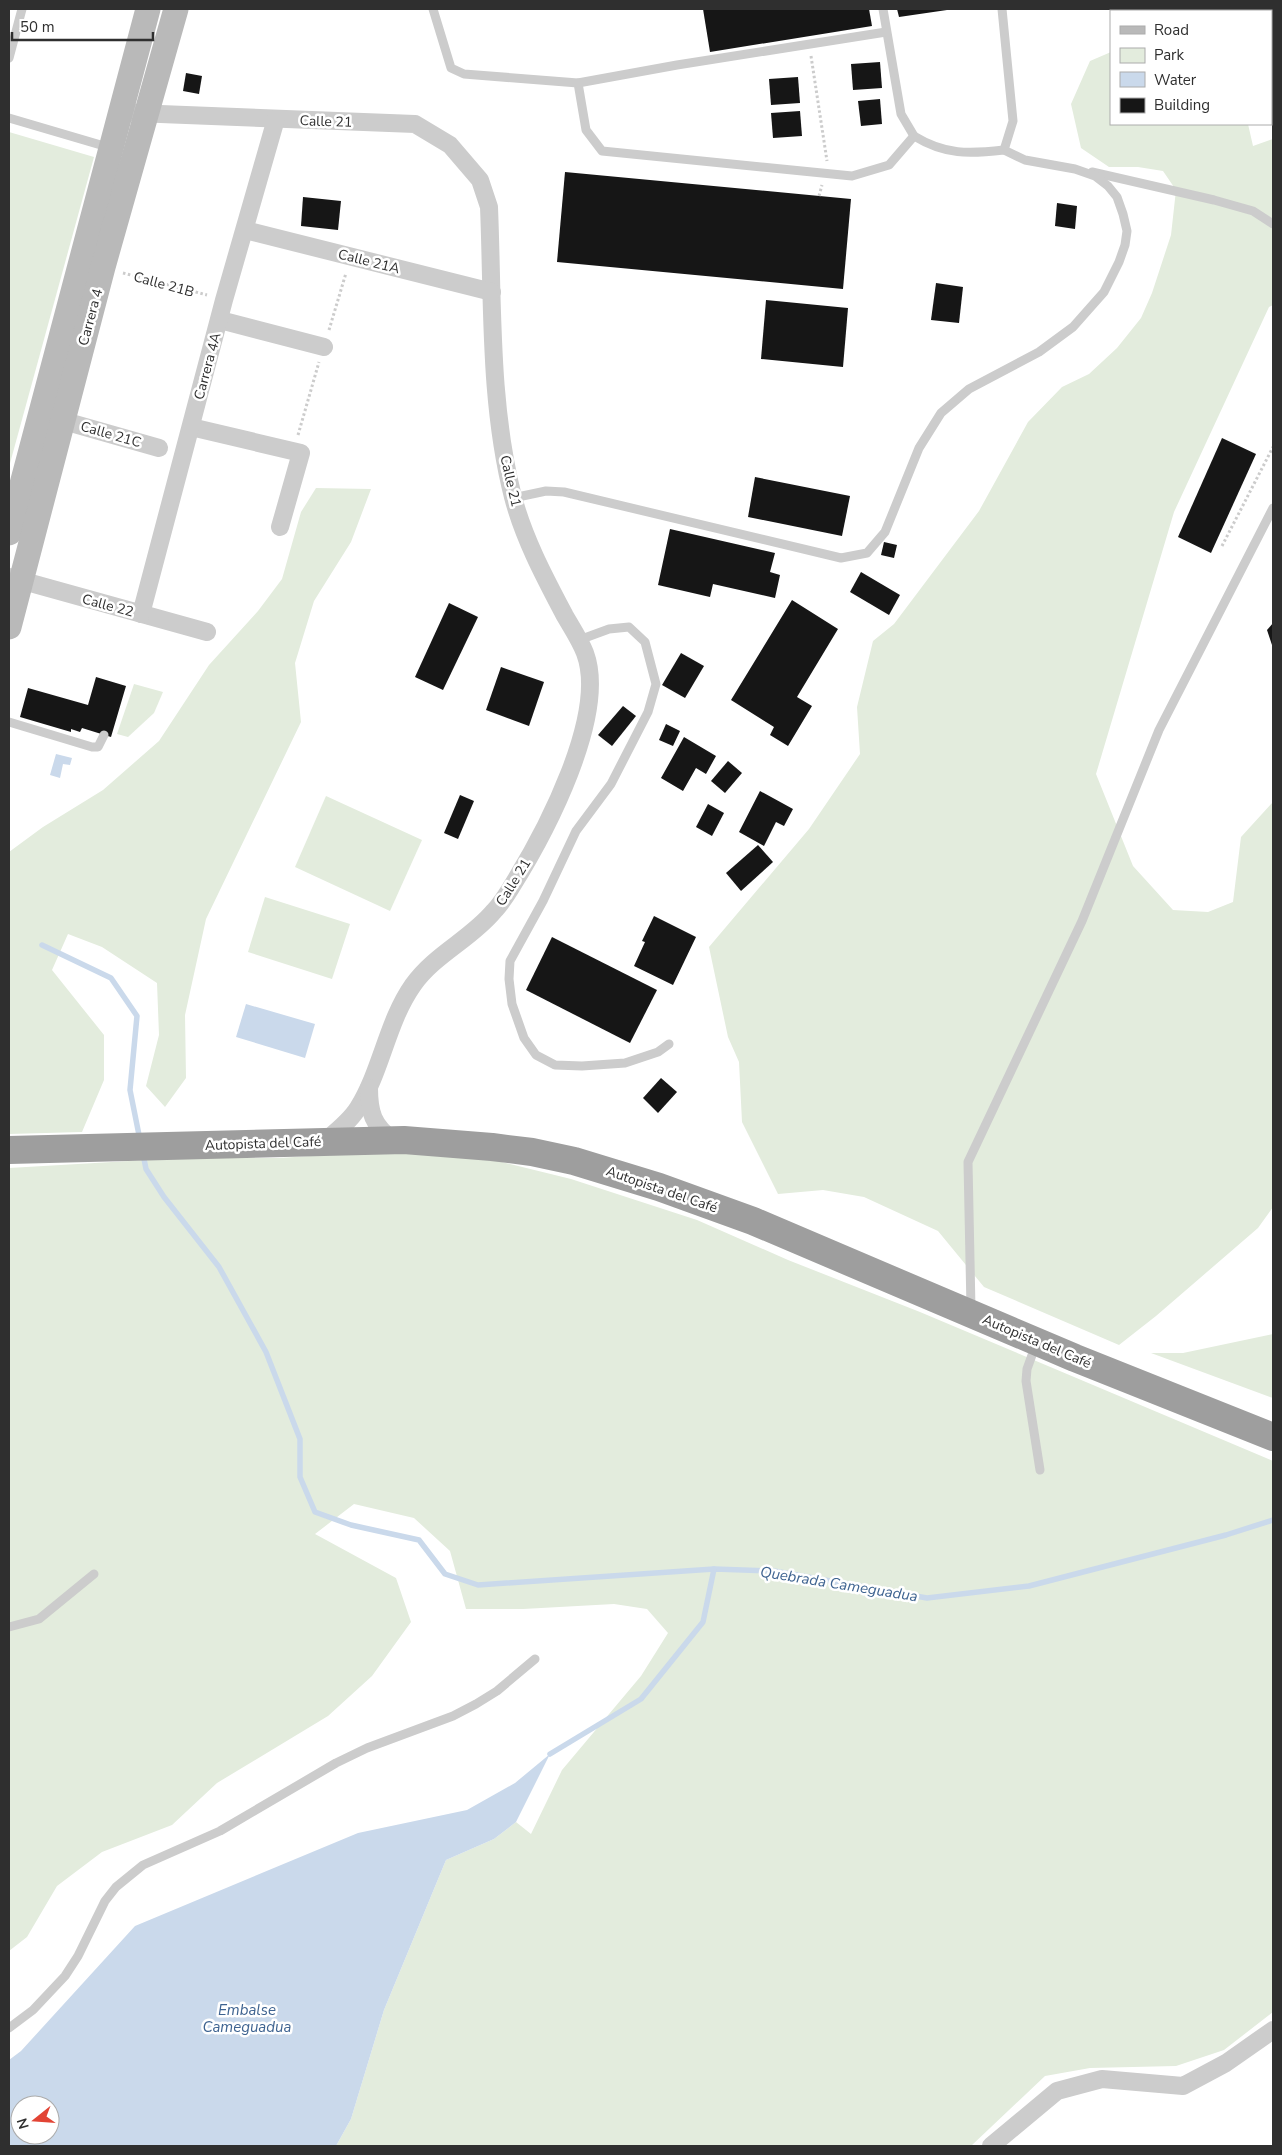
<svg xmlns="http://www.w3.org/2000/svg" width="1282" height="2155" viewBox="0 0 1282 2155" font-family="'Nunito Sans',sans-serif">
<style>
.green{fill:#e3ecdd}
.water{fill:#cad9eb;fill-rule:evenodd}
.lines{fill:none;stroke-linecap:round;stroke-linejoin:round}
.stream{stroke:#cad9eb;stroke-width:5.5}
.building{fill:#161616}
.path{stroke:#ccc;stroke-width:3;stroke-dasharray:2.5 2.5;stroke-linecap:butt}
.service{stroke:#ccc;stroke-width:9}
.minor{stroke:#ccc;stroke-width:18}
.secondary{stroke:#b9b9b9;stroke-width:25}
.trunk{stroke:#9e9e9e;stroke-width:28}
.labels{text-anchor:middle;stroke-width:5;stroke-linejoin:round;paint-order:stroke}
.street-label{font-size:14px;fill:#2f2f2f;stroke:#fff}
.water-label{font-size:15px;font-style:italic;fill:#3e6390;stroke:#fff}
</style>
<rect width="100%" height="100%" fill="#fff"/>
<g class="green">
<polygon points="1111,52 1111,124 1248,124 1253,146 1273,139 1273,305 1269,307 1174,512 1096,774 1133,866 1173,910 1208,912 1233,902 1241,837 1273,802 1273,1207 1258,1228 1156,1316 1119,1345 984,1287 938,1231 864,1197 823,1190 778,1194 742,1122 739,1062 728,1037 709,947 809,829 860,754 857,707 873,641 894,624 979,511 1028,422 1062,387 1089,374 1117,348 1141,318 1152,293 1171,235 1176,190 1163,171 1138,167 1109,167 1081,148 1071,104 1090,61"/>
<polygon points="9,132 94,157 9,467"/>
<polygon points="316,488 371,489 351,542 314,601 295,663 301,722 206,919 185,1015 186,1078 165,1107 146,1086 159,1035 157,983 102,947 68,934 52,970 104,1035 104,1080 82,1132 9,1134 9,852 43,827 103,790 159,741 209,665 258,611 282,579 301,512"/>
<polygon points="134,684 163,692 154,713 128,737 117,734"/>
<polygon points="326,796 422,840 390,911 295,867"/>
<polygon points="265,897 350,924 332,979 248,952"/>
<polygon points="373,1152 481,1157 571,1179 697,1220 788,1260 920,1312 1273,1461 1273,2012 1224,2050 1176,2066 1090,2068 1045,2076 971,2146 336,2146 351,2119 384,2010 446,1860 494,1839 516,1822 531,1834 562,1770 641,1676 668,1633 647,1609 614,1604 523,1609 466,1609 450,1551 414,1518 354,1504 315,1534 396,1578 411,1622 372,1676 328,1716 217,1783 172,1825 102,1852 57,1886 27,1937 9,1951 9,1168 181,1158 279,1158"/>
<polygon points="1273,1334 1273,1398 1151,1353 1183,1353"/>
</g>
<g class="water">
<polygon points="56,754 72,758 70,765 63,764 60,778 50,775"/>
<polygon points="246,1004 315,1024 305,1058 236,1037"/>
<path d="M550,1754L516,1822L494,1839L446,1860L384,2010L351,2119L336,2146H9V2060L21,2051L135,1926L358,1833L467,1810L515,1783ZM20,2105H50V2135H20Z"/>
</g>
<g class="lines">
<g class="stream">
<polyline points="42,945 111,978 137,1016 130,1090 140,1140"/>
<polyline points="143,1154 146,1169 164,1197 219,1267 266,1352 300,1439 300,1477 315,1512 351,1525 419,1540 445,1574 478,1585 714,1569 774,1571 927,1598 1029,1586 1226,1535 1273,1520"/>
<polyline points="550,1754 641,1699 703,1622 714,1569"/>
</g>
</g>
<g class="building">
<polygon points="703,9 869,9 872,26 710,52"/>
<polygon points="897,9 946,9 947,10 899,17"/>
<polygon points="1132,9 1167,9 1168,11 1133,11"/>
<polygon points="880,62 882,88 853,90 851,64"/>
<polygon points="186,73 202,76 199,94 183,91"/>
<polygon points="798,77 800,103 771,105 769,79"/>
<polygon points="880,99 882,124 861,126 858,101"/>
<polygon points="800,111 802,136 773,138 771,113"/>
<polygon points="565,172 851,199 843,289 557,262"/>
<polygon points="303,197 341,201 338,230 301,226"/>
<polygon points="1057,203 1077,206 1075,229 1055,226"/>
<polygon points="936,283 963,287 959,323 931,320"/>
<polygon points="766,300 848,308 843,367 761,359"/>
<polygon points="1222,438 1256,454 1211,553 1178,537"/>
<polygon points="755,477 850,496 842,536 748,517"/>
<polygon points="670,529 775,553 770,572 780,575 775,598 713,584 710,597 658,585"/>
<polygon points="884,542 897,545 894,558 881,555"/>
<polygon points="861,572 900,595 889,615 850,592"/>
<polygon points="792,600 838,629 797,697 812,706 788,746 770,735 774,727 731,700"/>
<polygon points="449,603 478,617 443,690 415,677"/>
<polygon points="1273,623 1273,648 1267,630"/>
<polygon points="681,653 704,666 685,698 662,685"/>
<polygon points="501,667 544,682 529,726 486,710"/>
<polygon points="96,677 126,686 111,737 82,728 80,732 71,729 71,732 20,717 28,688 88,705"/>
<polygon points="623,706 636,716 612,746 598,735"/>
<polygon points="666,724 680,731 673,746 659,740"/>
<polygon points="684,737 716,756 706,774 696,768 683,791 661,778"/>
<polygon points="728,761 742,773 725,793 711,781"/>
<polygon points="760,791 793,809 784,826 776,822 764,846 739,832"/>
<polygon points="460,795 474,801 458,839 444,833"/>
<polygon points="708,804 724,813 712,836 696,827"/>
<polygon points="758,845 773,862 741,891 726,873"/>
<polygon points="654,916 696,937 673,985 634,966 645,942 642,941"/>
<polygon points="552,937 657,990 630,1043 526,990"/>
<polygon points="661,1078 677,1092 658,1113 643,1098"/>
</g>
<g class="lines">
<g class="path">
<polyline points="811,56 827,161"/>
<polyline points="819,196 822,185"/>
<polyline points="123,273 207,295"/>
<polyline points="329,330 346,273"/>
<polyline points="298,435 319,362"/>
<polyline points="1222,546 1273,447"/>
</g>
<g class="service">
<path d="M433,9L451,68L464,74L578,83L586,130L602,151L852,176L889,165L914,136C945,155 969,154 1004,150"/>
<polyline points="883,9 901,114 914,136"/>
<polyline points="9,58 22,9"/>
<polyline points="578,83 677,65 886,32"/>
<polyline points="9,118 111,148"/>
<polyline points="1092,172 1214,200 1253,211 1273,224"/>
<polyline points="513,498 546,491 564,492 841,558 867,553 885,532 919,448 941,413 969,389 1039,352 1073,327 1104,292 1119,262 1125,245 1127,231 1123,214 1117,197 1108,186 1095,176 1075,169 1025,160 1004,150 1013,121 1002,9"/>
<polyline points="579,640 609,629 629,627 645,642 656,684 648,712 611,784 576,831 543,901 510,961 509,979 512,1004 524,1038 536,1055 555,1065 582,1066 625,1063 658,1052 669,1044"/>
<polyline points="9,722 92,747 98,747 104,735"/>
<polyline points="971,1309 968,1162 1082,921 1159,730 1273,508"/>
<polyline points="1036,1344 1027,1369 1026,1381 1040,1470"/>
<polyline points="9,1627 39,1619 94,1574"/>
<polyline points="9,2028 33,2010 65,1976 78,1956 105,1901 116,1887 143,1865 220,1831 336,1763 367,1748 453,1716 476,1704 497,1691 535,1659"/>
</g>
<g class="minor">
<path d="M135,113L415,124L450,145L480,180L489,207C493,303 489,403 513,497C524,539 545,578 565,616C572,628 580,640 585,653C608,715 545,833 512,886C507,894 501,904 494,911C471,939 435,954 413,985C387,1022 382,1069 358,1108C350,1121 337,1131 325,1141"/>
<polyline points="245,230 492,292"/>
<polyline points="220,320 324,347"/>
<polyline points="64,421 159,448"/>
<polyline points="191,427 301,453 280,527"/>
<polyline points="9,577 207,632"/>
<polyline points="141,614 224,300 276,119"/>
<path d="M369,1088C369,1112 373,1126 393,1140"/>
<polyline points="991,2146 1057,2091 1102,2079 1183,2086 1226,2063 1273,2030"/>
</g>
<g class="secondary">
<polyline points="9,533 148,9"/>
<polyline points="9,627 103,267 176,9"/>
</g>
<polyline class="trunk" points="9,1150 404,1140 492,1147 532,1152 574,1161 659,1187 753,1221 1075,1358 1273,1437"/>
</g>
<g class="labels">
<g class="street-label">
<text transform="translate(326 121) rotate(2)" y="5">Calle 21</text>
<text transform="translate(369 261) rotate(14)" y="5">Calle 21A</text>
<text transform="translate(164 284) rotate(15)" y="5">Calle 21B</text>
<text transform="translate(90 317) rotate(-75)" y="5">Carrera 4</text>
<text transform="translate(207 366) rotate(-75)" y="5">Carrera 4A</text>
<text transform="translate(111 434) rotate(16)" y="5">Calle 21C</text>
<text transform="translate(511 481) rotate(77)" y="5">Calle 21</text>
<text transform="translate(108 605) rotate(15)" y="5">Calle 22</text>
<text transform="translate(513 882) rotate(-58)" y="5">Calle 21</text>
<text transform="translate(263 1143) rotate(-2)" y="5">Autopista del Café</text>
<text transform="translate(662 1189) rotate(19)" y="5">Autopista del Café</text>
<text transform="translate(1037 1341) rotate(23)" y="5">Autopista del Café</text>
</g>
<g class="water-label">
<text transform="translate(839 1584) rotate(9)" y="5">Quebrada Cameguadua</text>
<text x="247" y="2015">Embalse<tspan x="247" dy="17">Cameguadua</tspan></text>
</g>
</g>
<rect width="1282" height="2155" fill="none" stroke="#2f2f2f" stroke-width="20"/>
<rect x="1110" y="10" width="162" height="115" fill="#ffffff" stroke="#acacac"/>
<rect x="1120" y="26" width="25" height="8" fill="#b9b9b9" stroke="#acacac"/>
<text x="1154" y="35" font-size="15" fill="#2f2f2f">Road</text>
<rect x="1120" y="48" width="25" height="15" fill="#e3ecdd" stroke="#acacac"/>
<text x="1154" y="60" font-size="15" fill="#2f2f2f">Park</text>
<rect x="1120" y="72" width="25" height="15" fill="#cad9eb" stroke="#acacac"/>
<text x="1154" y="85" font-size="15" fill="#2f2f2f">Water</text>
<rect x="1120" y="98" width="25" height="15" fill="#161616" stroke="#acacac"/>
<text x="1154" y="110" font-size="15" fill="#2f2f2f">Building</text>
<g transform="translate(35 2120) rotate(253)"><circle r="24" fill="#ffffff" stroke="#acacac"/>
<path d="M0-4L9 19L0 12L-9 19Z" fill="#e24435"/>
<text y="-8" font-size="14" font-weight="bold" text-anchor="middle" fill="#2f2f2f">N</text>
</g>
<path d="M12 32v8h141v-8" fill="none" stroke="#2f2f2f" stroke-width="2.5"/>
<text x="20" y="32" font-size="15" fill="#2f2f2f" stroke="#ffffff" stroke-width="4" paint-order="stroke">50 m</text>
</svg>
